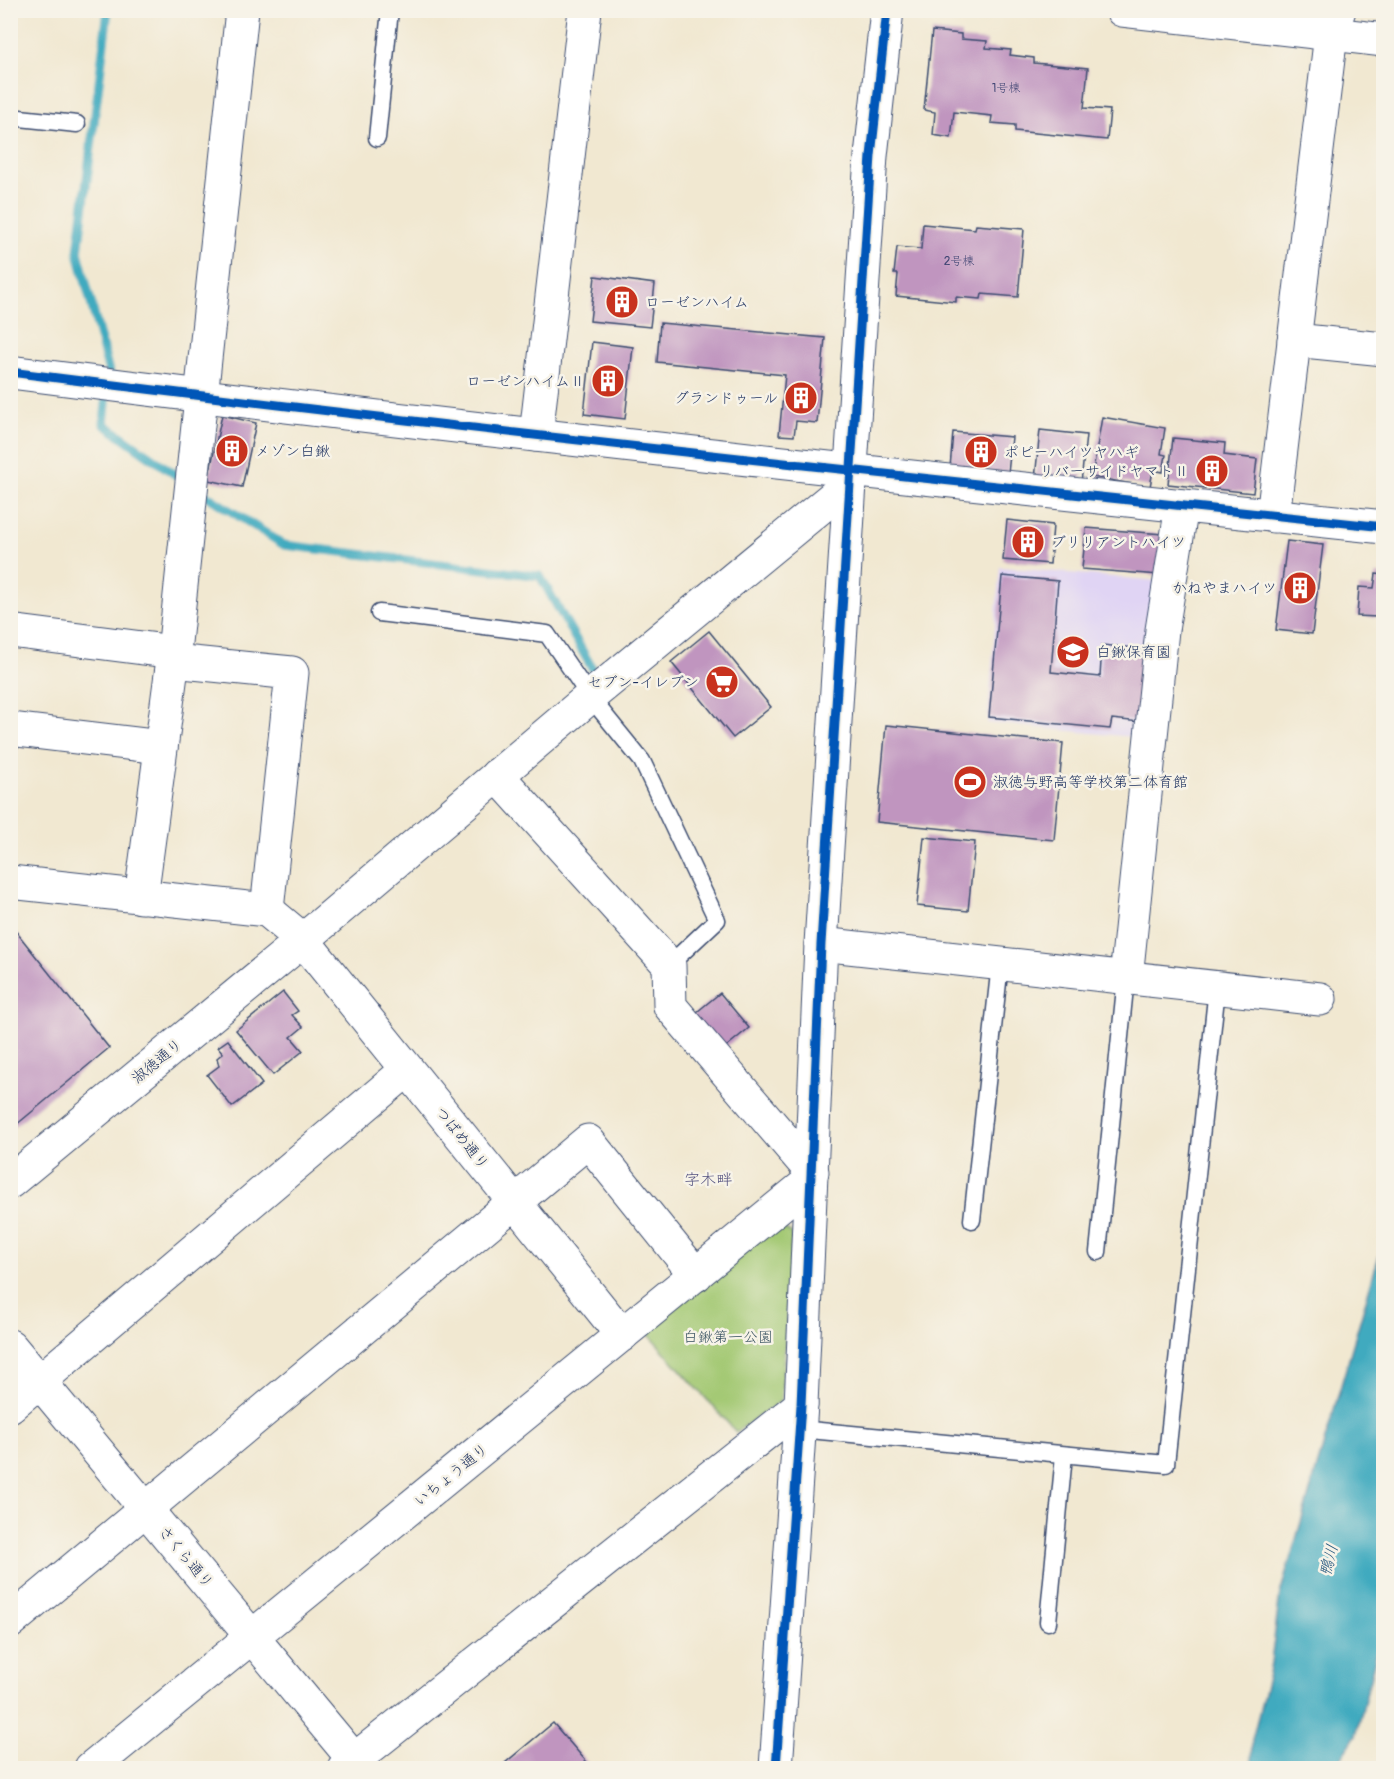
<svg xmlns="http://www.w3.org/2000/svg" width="1394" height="1779" viewBox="0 0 1394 1779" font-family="Pangolin,'Klee One',sans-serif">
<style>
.built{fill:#e0d4f4}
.green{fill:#a4c974;stroke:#607c69;stroke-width:1.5}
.water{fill:#3faabf;stroke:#2d6c8e;stroke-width:1.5}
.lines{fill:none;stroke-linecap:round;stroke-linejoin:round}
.stream{stroke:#3faabf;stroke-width:9}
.building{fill:#c095bf}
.service-casing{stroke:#3b4b6f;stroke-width:19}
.minor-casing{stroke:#3b4b6f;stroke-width:35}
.tertiary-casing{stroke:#3b4b6f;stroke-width:35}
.service{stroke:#fff;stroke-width:16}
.minor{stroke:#fff;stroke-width:33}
.tertiary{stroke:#fff;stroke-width:33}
.cycleway-casing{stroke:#f7f3e8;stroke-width:13}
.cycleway{stroke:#0057b8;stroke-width:9}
.labels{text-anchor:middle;stroke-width:5;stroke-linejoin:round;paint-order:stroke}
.number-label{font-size:12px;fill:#444876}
.poi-label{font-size:15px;fill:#1b2f5e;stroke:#f7f3e8;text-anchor:start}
.street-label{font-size:15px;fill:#1b2f5e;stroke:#f7f3e8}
.park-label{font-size:15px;fill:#3d5664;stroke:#f7f3e8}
.neighbourhood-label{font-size:16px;fill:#555380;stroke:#f7f3e8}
.water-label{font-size:16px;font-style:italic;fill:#285a80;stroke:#f7f3e8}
</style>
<rect width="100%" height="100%" fill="#f7f3e8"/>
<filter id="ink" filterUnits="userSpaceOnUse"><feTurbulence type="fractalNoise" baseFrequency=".0167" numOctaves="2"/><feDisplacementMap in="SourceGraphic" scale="12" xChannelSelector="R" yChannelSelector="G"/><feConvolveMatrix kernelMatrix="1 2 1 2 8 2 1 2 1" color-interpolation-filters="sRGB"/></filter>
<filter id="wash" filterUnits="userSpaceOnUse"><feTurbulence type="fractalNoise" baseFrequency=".008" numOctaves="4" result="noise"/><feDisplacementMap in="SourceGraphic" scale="24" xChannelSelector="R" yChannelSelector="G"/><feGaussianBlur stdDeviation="1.35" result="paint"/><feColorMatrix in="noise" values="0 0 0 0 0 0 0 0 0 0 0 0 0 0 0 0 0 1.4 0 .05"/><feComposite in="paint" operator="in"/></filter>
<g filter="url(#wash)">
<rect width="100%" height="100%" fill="#f1e8d1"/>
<polygon class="built" points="1000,567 1159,581 1145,738 987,723"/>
<polygon class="green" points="773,1223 792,1233 781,1401 736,1432 644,1329"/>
<polygon class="water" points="1383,1242 1383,1627 1356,1735 1335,1768 1251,1768 1252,1740 1270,1670 1280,1594"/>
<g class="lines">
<g class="stream">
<polyline points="108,10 78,252 109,372 104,424 186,482"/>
<polyline points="198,490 284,545 540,576 592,668"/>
</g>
</g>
<g id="blocks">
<g class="building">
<polygon points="932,31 961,34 961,39 987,41 986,48 1011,50 1010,55 1034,58 1034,63 1088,68 1084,108 1110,110 1107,140 1015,131 1015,125 991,123 992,116 954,112 951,138 933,135 935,112 924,110"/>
<polygon points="923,224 975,229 976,225 1024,229 1018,297 982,294 981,299 956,297 956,302 896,296 898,274 894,274 897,247 921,249"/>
<polygon points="595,276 655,284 650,327 590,321"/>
<polygon points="660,323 825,338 817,423 796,421 794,436 779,435 785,375 657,362"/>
<polygon points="592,342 633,347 625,419 584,414"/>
<polygon points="222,415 256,423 242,487 208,480"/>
<polygon points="1102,417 1165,428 1161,454 1166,455 1163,472 1153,470 1150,487 1092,477"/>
<polygon points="1040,430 1086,435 1081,483 1035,479"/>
<polygon points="953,432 1012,437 1008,473 950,468"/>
<polygon points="1173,438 1225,443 1224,455 1257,459 1253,493 1168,484"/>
<polygon points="1007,520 1053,525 1050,564 1003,560"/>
<polygon points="1086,528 1163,534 1160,575 1082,569"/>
<polygon points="1287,541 1323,545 1312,634 1276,630"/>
<polygon points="1376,574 1384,575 1384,614 1378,614 1377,617 1357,616 1359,587 1374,588"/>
<polygon points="1002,576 1058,581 1051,672 1100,677 1102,645 1146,649 1140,722 1112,719 1110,729 989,717"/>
<polygon points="709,631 771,707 733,738 671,662"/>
<polygon points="886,725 1063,743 1054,840 877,822"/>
<polygon points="924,837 975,842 968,911 917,906"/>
<polygon points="10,924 109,1048 10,1130"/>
<polygon points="283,992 298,1011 292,1015 303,1027 291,1037 303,1051 273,1075 236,1030"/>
<polygon points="720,993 749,1028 721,1051 692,1016"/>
<polygon points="228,1040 262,1084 232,1107 207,1075 219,1066 217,1058 223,1053 218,1047"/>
<polygon points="553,1723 592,1768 499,1768"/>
</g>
</g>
</g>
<g filter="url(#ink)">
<use href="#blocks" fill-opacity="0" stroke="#3b4b6f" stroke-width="1.5"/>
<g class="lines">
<defs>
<g id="service">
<polyline points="10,117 77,124"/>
<polyline points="377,138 390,10"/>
<polyline points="379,613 547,634 590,697 642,761 717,920 669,965"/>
<polyline points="972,1220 1000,964"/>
<polyline points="1098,1252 1126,978"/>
<polyline points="799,1429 1166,1464 1217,988"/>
<polyline points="1048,1622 1064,1455"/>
</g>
<g id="minor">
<polyline points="1122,10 1384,40"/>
<polyline points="1294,340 1384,349"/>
<path d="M10,372C467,430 925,479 1384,527"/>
<polyline points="536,435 585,10"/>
<polyline points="1273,516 1331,34 1339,10"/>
<polyline points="10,631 174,652"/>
<polyline points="173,661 292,673 267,910"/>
<polyline points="10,729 161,747"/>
<polyline points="497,775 669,965 670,1006 812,1172"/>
<polyline points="10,882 267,910 303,940 622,1335"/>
<polyline points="141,897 174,652 242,10"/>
<polyline points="821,944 1320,999"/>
<polyline points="1126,978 1162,630 1182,506"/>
<polyline points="10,1182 303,940"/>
<polyline points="10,1346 361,1768"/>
<polyline points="10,1406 407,1070"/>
<polyline points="10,1622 588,1141 696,1275"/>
<polyline points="91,1768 810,1181"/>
<polyline points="344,1768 801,1405"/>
</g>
<g id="tertiary">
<polyline points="303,940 590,697 850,483"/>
<polyline points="776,1768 801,1405 821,944 850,483 871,156 887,10"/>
</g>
</defs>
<use href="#service" class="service-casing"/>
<use href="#minor" class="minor-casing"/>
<use href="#tertiary" class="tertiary-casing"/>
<use href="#service" class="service"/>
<use href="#minor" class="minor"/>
<use href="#tertiary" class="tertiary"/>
<defs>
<g id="cycleway">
<path d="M10,372C467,430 925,479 1384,527"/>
<polyline points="776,1768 801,1405 821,944 850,483 871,156 887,10"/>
</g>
</defs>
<use href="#cycleway" class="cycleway-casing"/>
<use href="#cycleway" class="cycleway"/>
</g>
</g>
<defs>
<symbol id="building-disc" viewBox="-11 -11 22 22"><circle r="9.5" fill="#c8321e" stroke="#f7f3e8"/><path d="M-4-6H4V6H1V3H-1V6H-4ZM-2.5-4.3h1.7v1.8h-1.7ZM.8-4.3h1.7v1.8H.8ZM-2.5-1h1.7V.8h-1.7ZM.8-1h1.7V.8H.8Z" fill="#fff"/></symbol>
<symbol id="school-disc" viewBox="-11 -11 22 22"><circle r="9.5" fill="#c8321e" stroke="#f7f3e8"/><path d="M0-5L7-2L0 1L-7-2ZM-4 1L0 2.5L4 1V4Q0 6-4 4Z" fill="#fff"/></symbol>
<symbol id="supermarket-disc" viewBox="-11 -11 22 22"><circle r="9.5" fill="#c8321e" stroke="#f7f3e8"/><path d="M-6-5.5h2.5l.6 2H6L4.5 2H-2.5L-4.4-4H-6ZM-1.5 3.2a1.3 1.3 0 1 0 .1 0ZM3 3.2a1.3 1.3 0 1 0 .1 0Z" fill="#fff"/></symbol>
<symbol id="stadium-disc" viewBox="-11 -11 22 22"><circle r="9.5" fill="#c8321e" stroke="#f7f3e8"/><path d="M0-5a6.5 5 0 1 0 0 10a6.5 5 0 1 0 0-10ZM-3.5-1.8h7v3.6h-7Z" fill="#fff"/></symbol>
</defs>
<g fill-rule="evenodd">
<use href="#building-disc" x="603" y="283" width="38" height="38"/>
<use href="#building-disc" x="589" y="362" width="38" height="38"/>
<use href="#building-disc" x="782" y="379" width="38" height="38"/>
<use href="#building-disc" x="213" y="432" width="38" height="38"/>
<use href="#building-disc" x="962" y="433" width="38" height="38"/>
<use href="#building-disc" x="1193" y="452" width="38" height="38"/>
<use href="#building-disc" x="1009" y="523" width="38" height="38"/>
<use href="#building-disc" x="1281" y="569" width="38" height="38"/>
<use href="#school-disc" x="1054" y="633" width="38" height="38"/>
<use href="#supermarket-disc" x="703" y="663" width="38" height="38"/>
<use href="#stadium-disc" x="951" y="763" width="38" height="38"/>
</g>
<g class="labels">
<g class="number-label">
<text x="1006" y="92">1号棟</text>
<text x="959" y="265">2号棟</text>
</g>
<g class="poi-label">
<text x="645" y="307">ローゼンハイム</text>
<text x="585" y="386" text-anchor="end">ローゼンハイムⅡ</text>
<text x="778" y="403" text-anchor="end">グランドゥール</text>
<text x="255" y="456">メゾン白鍬</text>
<text x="1004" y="457">ポピーハイツヤハギ</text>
<text x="1189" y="476" text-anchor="end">リバーサイドヤマトⅡ</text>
<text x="1051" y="547">ブリリアントハイツ</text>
<text x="1277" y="593" text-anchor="end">かねやまハイツ</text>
<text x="1096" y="657">白鍬保育園</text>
<text x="699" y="687" text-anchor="end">セブン-イレブン</text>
<text x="993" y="787">淑徳与野高等学校第二体育館</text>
</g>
<g class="street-label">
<text transform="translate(157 1061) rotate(-40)" y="5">淑徳通り</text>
<text transform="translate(462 1138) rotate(51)" y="5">つばめ通り</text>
<text transform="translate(451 1475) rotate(-39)" y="5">いちょう通り</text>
<text transform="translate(186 1557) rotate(50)" y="5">さくら通り</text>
</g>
<g class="park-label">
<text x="728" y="1342">白鍬第一公園</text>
</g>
<g class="neighbourhood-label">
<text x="708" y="1185">字木畔</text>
</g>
<g class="water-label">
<text transform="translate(1328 1560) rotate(-75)" y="6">鴨川</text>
</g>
</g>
<rect width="1394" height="1779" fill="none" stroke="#f7f3e8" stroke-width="36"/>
</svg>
